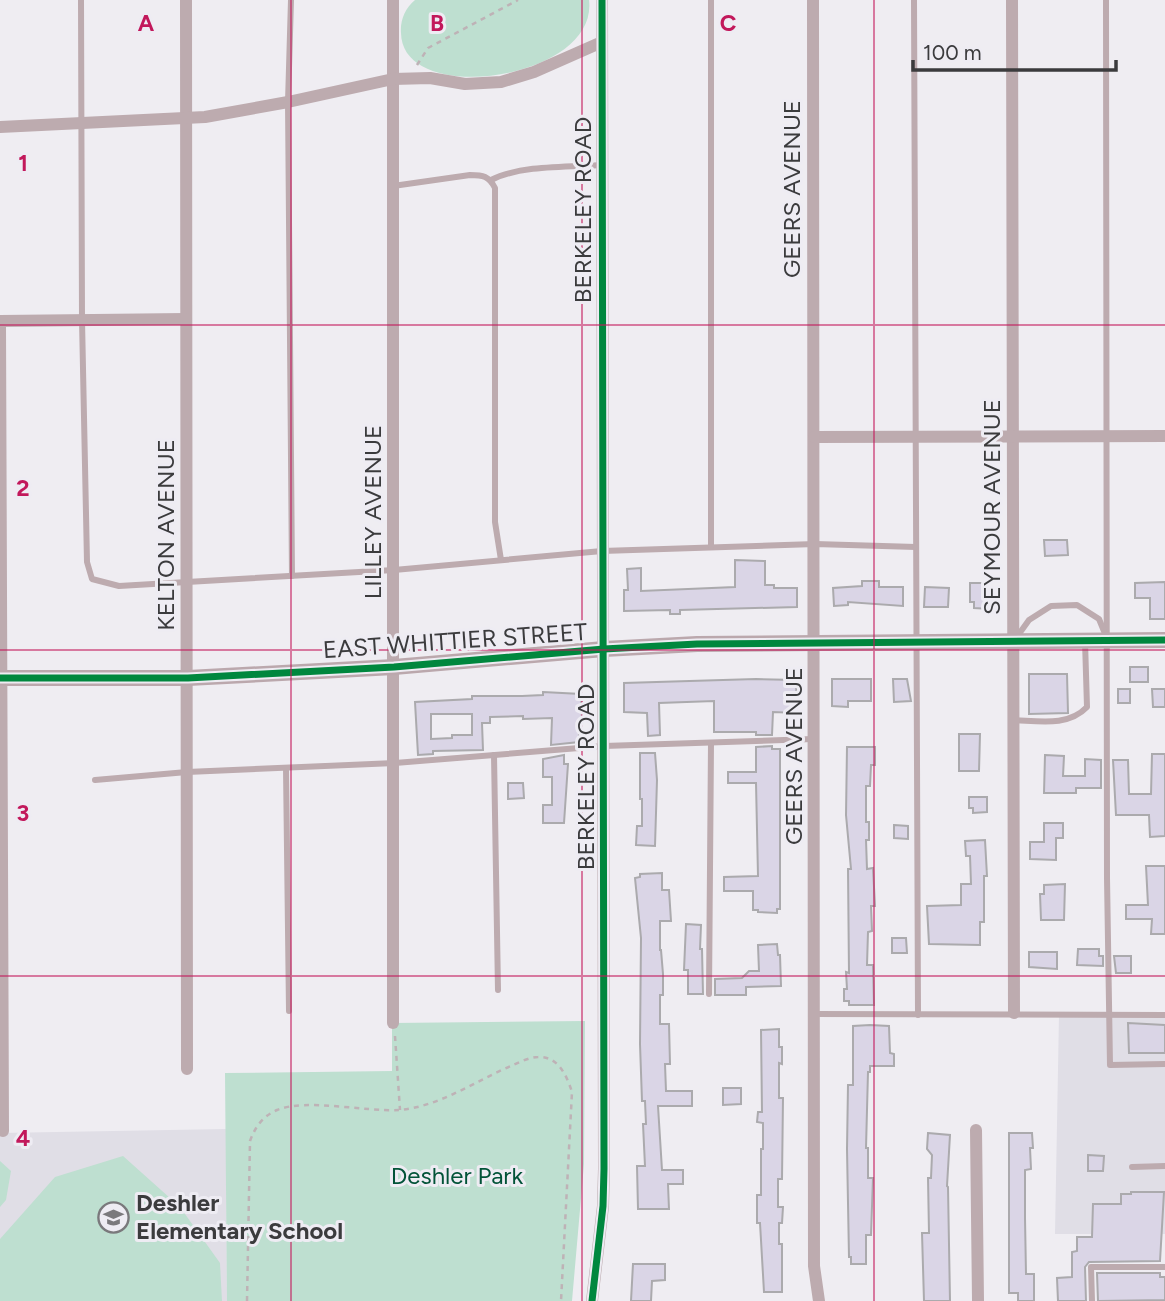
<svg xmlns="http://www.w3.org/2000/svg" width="1165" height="1301" viewBox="0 0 1165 1301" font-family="Figtree,sans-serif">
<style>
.built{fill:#e0dee6}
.green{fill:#bedfd0}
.building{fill:#dad5e6;stroke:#abaaad;stroke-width:2;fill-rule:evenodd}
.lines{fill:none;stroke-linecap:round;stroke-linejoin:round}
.path{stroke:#beb2b6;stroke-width:2.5;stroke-dasharray:5 5;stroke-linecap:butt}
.lane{stroke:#bdabaf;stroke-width:6}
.street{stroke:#bdabaf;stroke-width:12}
.secondary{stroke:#bba8ad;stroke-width:16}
.cycleway-casing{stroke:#eeecf3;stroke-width:11}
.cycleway{stroke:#00873e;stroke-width:7}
.grid{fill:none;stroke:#c2185b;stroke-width:2;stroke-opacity:0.55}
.labels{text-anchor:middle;stroke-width:6;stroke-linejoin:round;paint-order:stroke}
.street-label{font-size:24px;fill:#3b3b3d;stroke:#eeecf3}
.park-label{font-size:24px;fill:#025338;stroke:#eeecf3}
.poi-label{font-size:24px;font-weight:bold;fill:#3b3b3d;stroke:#eeecf3;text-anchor:start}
.grid-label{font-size:23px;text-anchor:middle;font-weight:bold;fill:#c2185b;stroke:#eeecf3;stroke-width:6;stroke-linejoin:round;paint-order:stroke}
</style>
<rect width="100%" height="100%" fill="#efedf2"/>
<g class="built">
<polygon points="1059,1015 1165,1016 1165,1234 1055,1234"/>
<polygon points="226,1129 227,1301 0,1301 0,1133"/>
</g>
<g class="green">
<path d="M415,0H589C599,80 402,108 401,33C400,21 405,8 415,0Z"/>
<polygon points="585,1021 584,1164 572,1301 227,1301 225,1073 392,1071 392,1023"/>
<polygon points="123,1156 180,1207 220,1263 222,1301 0,1301 0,1239 55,1177"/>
<polygon points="0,1161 11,1171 6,1200 0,1207"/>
</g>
<g class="building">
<polygon points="1044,540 1067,540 1068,555 1045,556"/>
<polygon points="735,560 765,561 765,585 774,585 774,588 797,588 797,607 680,610 680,614 670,614 670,610 624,611 624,590 628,590 627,569 641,568 641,591 735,587"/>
<polygon points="862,581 879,581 879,587 903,587 903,606 848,602 848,605 834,606 833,588 862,586"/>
<polygon points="1165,582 1165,619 1150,619 1150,598 1135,598 1135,583"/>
<polygon points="970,583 984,583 984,594 991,594 990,609 974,608 974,602 970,602"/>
<polygon points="925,587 949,588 948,607 924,607"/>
<rect x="1130" y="667" width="18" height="15"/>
<polygon points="1029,674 1067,674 1068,713 1029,714"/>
<polygon points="756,679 796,680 797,713 773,712 772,735 756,735 756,732 714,732 714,701 659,703 660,735 648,736 647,713 624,712 624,683"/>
<polygon points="832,679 871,679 871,701 848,701 848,707 832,706"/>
<polygon points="893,679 907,679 911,701 894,702"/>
<rect x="1118" y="689" width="12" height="14"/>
<polygon points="1152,689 1165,689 1165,707 1153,707"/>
<path d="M543,692L581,694L582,720H579V742L551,745L552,718L523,719V716L490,717V723H482L483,750L433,751V754L418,755L415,702L472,699V696H522L543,695ZM431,714H472V735H452V738L431,739Z"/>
<polygon points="959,734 980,734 979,771 959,771"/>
<polygon points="772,746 772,749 780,749 780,909 777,909 777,913 758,912 758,910 753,910 753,891 724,891 724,877 758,876 756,783 728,783 728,772 756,772 756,747"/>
<polygon points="847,747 875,747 875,765 871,765 870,786 866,786 866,822 869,822 869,840 866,840 867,869 873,868 875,906 871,906 872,931 868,932 867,965 873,965 874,1005 849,1005 849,1001 844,1001 844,989 847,989 846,972 849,973 848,869 851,869 846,815"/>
<polygon points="640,753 655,753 657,780 655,846 636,845 637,826 642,826 642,799 640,799"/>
<polygon points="1152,754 1165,754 1165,836 1150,837 1149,815 1116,815 1113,760 1128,760 1129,794 1151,794"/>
<polygon points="564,755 564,764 568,764 564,823 543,823 543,805 552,805 552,777 543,777 543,759"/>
<polygon points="1045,755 1064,756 1063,776 1085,776 1085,759 1101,760 1101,788 1076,788 1076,793 1044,793"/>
<polygon points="508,783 523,783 524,798 508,799"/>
<polygon points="969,797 987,797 987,812 973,813 973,808 969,808"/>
<polygon points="1044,823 1063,823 1063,838 1056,838 1056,860 1030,859 1030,842 1044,842"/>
<polygon points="894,825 908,826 908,839 894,838"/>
<polygon points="985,840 987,876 984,876 984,922 980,922 980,945 929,944 927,906 961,905 961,884 971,884 970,856 966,856 965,841"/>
<polygon points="1146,866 1165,866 1165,934 1151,934 1152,919 1126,919 1126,905 1148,905"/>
<polygon points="662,873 662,890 669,890 671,921 660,921 660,950 661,950 663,974 663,995 660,995 660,1024 669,1024 670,1064 665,1064 666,1091 692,1091 692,1106 658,1106 662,1170 683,1170 683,1184 668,1184 669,1209 638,1209 637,1166 645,1166 643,1124 646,1124 645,1101 642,1101 640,1044 641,938 635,878 640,877 640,874"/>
<polygon points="1065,884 1064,920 1041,920 1040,894 1044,894 1044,885"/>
<polygon points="686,924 701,925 700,949 702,949 703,994 688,994 688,970 684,970"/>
<polygon points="892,938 906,938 907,953 892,953"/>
<polygon points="777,944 778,955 780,955 781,986 746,987 746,995 715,995 715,979 742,978 749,971 759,971 758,945"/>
<polygon points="1078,949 1099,949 1099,956 1103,956 1103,966 1077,965"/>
<polygon points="1029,952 1057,952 1057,969 1029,967"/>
<polygon points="1114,956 1131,956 1131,973 1116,973"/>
<polygon points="1128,1023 1165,1025 1165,1053 1129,1053"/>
<polygon points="870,1025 889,1026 890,1053 894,1054 894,1066 870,1066 870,1072 868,1072 866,1148 868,1148 868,1178 873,1178 871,1235 866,1235 866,1264 851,1264 851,1257 849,1257 847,1149 848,1085 853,1085 853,1026"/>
<polygon points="779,1029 779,1047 782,1047 782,1064 779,1063 779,1098 783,1098 782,1179 778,1179 778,1207 783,1207 782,1223 779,1223 779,1244 782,1244 782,1292 764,1292 760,1223 757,1223 757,1195 761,1195 761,1149 763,1149 763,1123 757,1122 758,1112 762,1112 761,1030"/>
<polygon points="723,1088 741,1088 741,1104 723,1105"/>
<polygon points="928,1133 950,1135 947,1186 948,1187 950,1301 924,1301 922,1233 929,1233 928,1178 931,1178 932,1155 927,1149"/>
<polygon points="1009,1133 1032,1133 1033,1148 1030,1148 1031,1169 1025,1170 1025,1218 1026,1274 1034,1274 1034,1301 1018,1301 1018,1293 1009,1293"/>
<polygon points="1088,1155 1104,1156 1103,1171 1088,1171"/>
<polygon points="1131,1192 1164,1192 1160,1261 1089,1262 1085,1267 1086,1301 1058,1301 1057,1278 1072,1277 1072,1252 1077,1251 1077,1237 1092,1237 1093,1204 1121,1204 1121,1194 1131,1194"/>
<polygon points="633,1264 665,1264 665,1280 652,1281 651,1301 631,1301"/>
<polygon points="1097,1273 1160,1273 1160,1277 1165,1277 1165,1300 1098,1301"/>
</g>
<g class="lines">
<g class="path">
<polyline points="417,65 428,48 518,0"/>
<polyline points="395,1036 400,1110"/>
<path d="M247,1301L250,1141C255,1127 263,1116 277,1110C306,1098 366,1112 399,1110C439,1107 477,1080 513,1065C520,1062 530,1057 538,1057C559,1056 567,1077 572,1092L561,1301"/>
</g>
<g class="lane">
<polyline points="81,0 82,320 87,562 92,579 119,586 187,582 394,570 602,551 815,544 916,547"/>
<polyline points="291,0 288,102 292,576"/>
<polyline points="711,0 711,547"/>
<polyline points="914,0 918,1015"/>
<polyline points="1106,0 1107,878 1110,1065 1165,1064"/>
<path d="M491,180C520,165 569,167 602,165"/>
<path d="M393,186L470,175C483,175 489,176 495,188V522L501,560"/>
<polyline points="1016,638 1029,620 1051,606 1077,605 1099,619 1106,636"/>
<path d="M1013,720C1039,721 1068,727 1087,707L1085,641"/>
<polyline points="494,755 498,990"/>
<polyline points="286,768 289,1011"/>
<polyline points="95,780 187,772 395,763 604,746 813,739"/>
<polyline points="709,994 711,743"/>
<polyline points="814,1014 1165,1015"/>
<polyline points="1132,1167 1165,1166"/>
<polyline points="1092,1301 1091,1267 1165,1267"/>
</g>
<g class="street">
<polyline points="186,0 187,1069"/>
<polyline points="393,0 393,1023"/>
<polyline points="813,0 814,1266 819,1301"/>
<polyline points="1012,0 1014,1013"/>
<polyline points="0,127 205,117 288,102 393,79 430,78 465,84 501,82 534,72 602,42"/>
<polyline points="0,321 186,319"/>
<polyline points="0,325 3,1131"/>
<polyline points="814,437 1165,436"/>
<polyline points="976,1130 978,1301"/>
<polyline points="592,1301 603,1206 604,1169 602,0"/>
</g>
<polyline class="secondary" points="0,678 188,678 394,667 604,649 697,644 1165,640"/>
<defs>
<g id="cycleway">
<polyline points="0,678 188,678 394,667 604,649 697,644 1165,640"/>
<polyline points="592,1301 603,1206 604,1169 602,0"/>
</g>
</defs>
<use href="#cycleway" class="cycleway-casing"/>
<use href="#cycleway" class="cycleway"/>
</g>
<path class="grid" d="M291,0V1301M582,0V1301M874,0V1301M0,325H1165M0,650H1165M0,976H1165"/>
<defs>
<symbol id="school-ring" viewBox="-11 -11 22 22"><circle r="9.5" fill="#eeecf3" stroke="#7a797c" stroke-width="1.5"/><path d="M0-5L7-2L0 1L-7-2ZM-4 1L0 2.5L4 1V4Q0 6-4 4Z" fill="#7a797c"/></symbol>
</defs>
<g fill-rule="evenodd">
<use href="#school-ring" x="96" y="1200" width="35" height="35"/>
</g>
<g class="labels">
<g class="street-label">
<text transform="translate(792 189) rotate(-90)" y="8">GEERS AVENUE</text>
<text transform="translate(583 210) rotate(-90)" y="8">BERKELEY ROAD</text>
<text transform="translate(992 507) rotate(-90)" y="8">SEYMOUR AVENUE</text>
<text transform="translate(373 512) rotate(-90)" y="8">LILLEY AVENUE</text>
<text transform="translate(166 535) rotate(-90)" y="8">KELTON AVENUE</text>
<text transform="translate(455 641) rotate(-4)" y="8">EAST WHITTIER STREET</text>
<text transform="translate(794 756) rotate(-90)" y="8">GEERS AVENUE</text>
<text transform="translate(586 777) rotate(-90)" y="8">BERKELEY ROAD</text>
</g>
<g class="park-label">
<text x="457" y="1184">Deshler Park</text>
</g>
<g class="poi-label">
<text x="136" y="1211">Deshler<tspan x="136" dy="28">Elementary School</tspan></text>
</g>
</g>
<g class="grid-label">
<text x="146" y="31">A</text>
<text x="437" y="31">B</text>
<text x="728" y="31">C</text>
<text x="23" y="171">1</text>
<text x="23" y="496">2</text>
<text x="23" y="821">3</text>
<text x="23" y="1146">4</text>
</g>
<path d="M913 60v10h203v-10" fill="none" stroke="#3b3b3d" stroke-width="3.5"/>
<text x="923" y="60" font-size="21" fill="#3b3b3d" stroke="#eeecf3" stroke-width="5" paint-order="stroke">100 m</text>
</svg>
